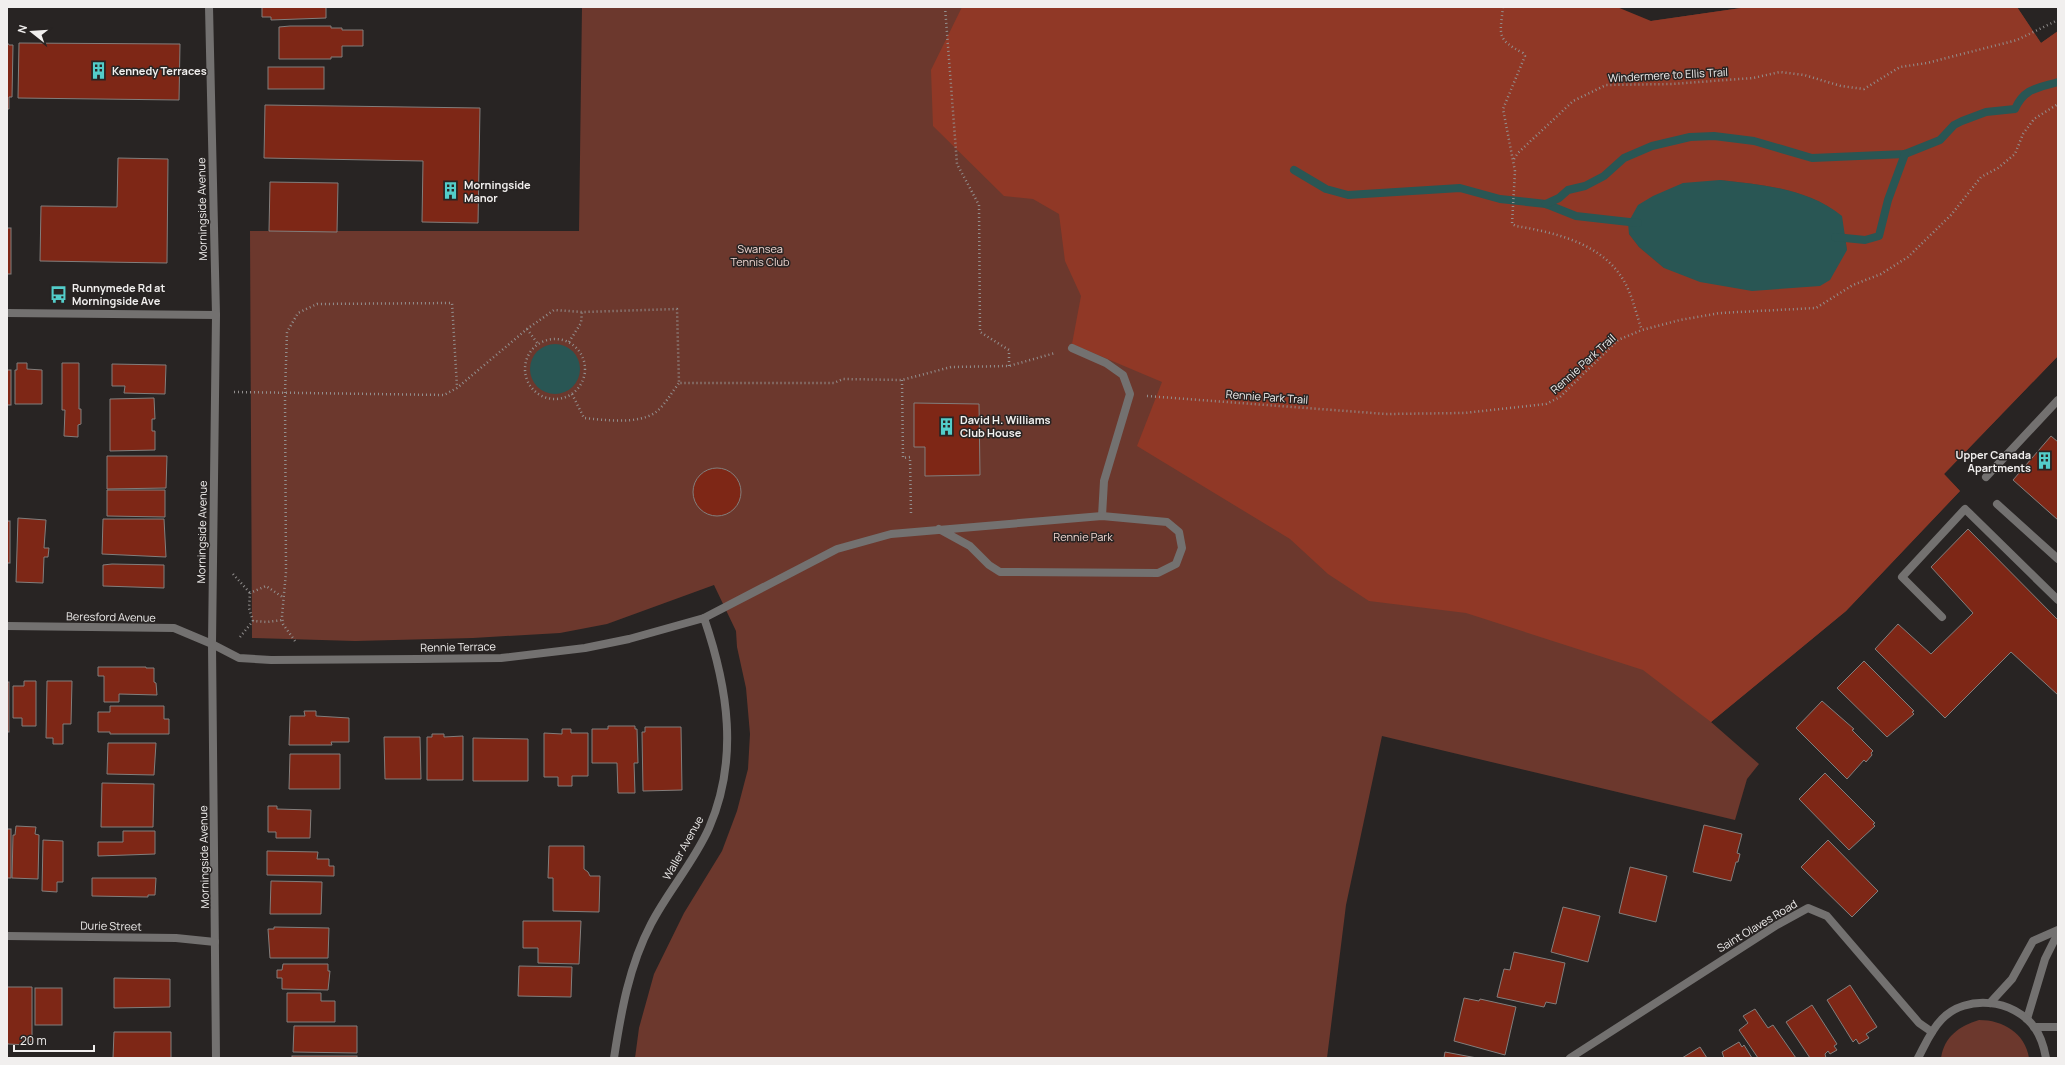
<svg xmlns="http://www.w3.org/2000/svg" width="2065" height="1065" viewBox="0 0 2065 1065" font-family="Manrope,sans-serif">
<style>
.green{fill:#6c382d}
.forest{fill:#903826;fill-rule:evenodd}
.water{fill:#295654}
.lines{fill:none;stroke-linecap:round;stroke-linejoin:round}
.stream{stroke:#295654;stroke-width:8}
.building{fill:#7e2716;stroke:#827e7c}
.path{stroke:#93908f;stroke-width:2.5;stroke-dasharray:1 3;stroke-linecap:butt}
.service{stroke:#737170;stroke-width:8}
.minor{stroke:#737170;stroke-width:8}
.labels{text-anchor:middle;stroke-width:3;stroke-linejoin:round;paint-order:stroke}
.poi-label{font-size:11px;font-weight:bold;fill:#f1efee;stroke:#282423;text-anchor:start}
.street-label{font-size:11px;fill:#f1efee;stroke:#282423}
.park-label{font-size:11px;fill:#f0d6d0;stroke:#282423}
</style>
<rect width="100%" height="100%" fill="#282423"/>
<g class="green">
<polygon points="582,7 1118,7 1651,21 1748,7 2017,7 2041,43 2058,31 2058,356 1944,474 1960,491 1846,611 1711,722 1759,764 1747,779 1735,820 1382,736 1346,905 1327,1058 635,1058 639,1028 654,974 684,913 722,851 737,811 748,769 750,734 746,688 737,647 736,631 714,585 607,624 560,633 473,638 355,641 252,638 250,231 579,231"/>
<path d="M1979,1020C2003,1020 2025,1033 2029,1058H1941C1944,1037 1959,1026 1979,1020Z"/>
</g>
<path class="forest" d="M962,7H1617L1651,21L1748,7H2017L2041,43L2058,31V356L1944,474L1960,491L1846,611L1711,722L1643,670L1466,613L1369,601L1328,574L1290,539L1137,446L1162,382L1072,344L1081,296L1065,261L1059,214L1033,199L1004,196L933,126L931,70ZM1720,180C1763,185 1807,188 1841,216L1847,250L1664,268L1639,247L1629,234Z"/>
<g class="water">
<path d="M1720,180C1763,185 1807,188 1842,216L1847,250L1830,280L1820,286L1752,291L1700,282L1664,268L1639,247L1629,234L1628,223L1638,205L1653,196L1683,183Z"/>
<circle cx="555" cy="369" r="25"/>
</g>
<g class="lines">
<g class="stream">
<polyline points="1294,170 1326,189 1348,195 1460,188 1500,199 1546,204 1576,216 1638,223"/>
<path d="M1546,204L1559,198L1568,190L1585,186L1604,176L1624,158L1652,146L1690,137L1714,136L1754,141L1812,158L1905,154L1940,140L1954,125L1962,121L1986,112L2015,109C2024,88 2038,88 2058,82"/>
<polyline points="1835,237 1865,240 1879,236 1888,200 1905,154"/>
</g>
</g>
<g class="building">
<polygon points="262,7 326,7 326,18 271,20 271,17 262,17"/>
<polygon points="290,26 331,26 331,28 342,28 342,30 363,30 363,46 342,46 342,57 331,57 331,59 279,59 279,27"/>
<polygon points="7,42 9,45 13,45 12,97 9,97 9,109 7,109"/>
<polygon points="19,43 180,44 179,100 18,98"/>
<rect x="268" y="67" width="56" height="22"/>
<polygon points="265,105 480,108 478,223 422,222 423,161 264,158"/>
<polygon points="118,158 168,159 167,263 40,261 41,206 117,207"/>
<polygon points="270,182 338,183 337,232 269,231"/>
<rect x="7" y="228" width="4" height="46"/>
<polygon points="17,363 27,363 27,369 42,370 42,404 15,404 15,370 17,370"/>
<polygon points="62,363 79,363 79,409 81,409 81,424 78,425 78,437 64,436 65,410 62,410"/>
<polygon points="112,364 166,365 165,394 124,393 125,386 112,386"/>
<rect x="7" y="370" width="4" height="35"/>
<polygon points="154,398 155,419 152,419 152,431 155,431 155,450 110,451 110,399"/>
<polygon points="914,403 979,404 980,475 925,476 925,447 914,447"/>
<polygon points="2051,436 2058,442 2058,520 2013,480"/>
<polygon points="107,456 167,456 166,488 107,489"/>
<circle cx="717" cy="492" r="24"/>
<polygon points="107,490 165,490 165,517 107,516"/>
<polygon points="18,518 46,520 44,548 49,548 48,557 44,557 43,583 16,582"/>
<polygon points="103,519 164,519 166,557 102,554"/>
<rect x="7" y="521" width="3" height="42"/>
<polygon points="1968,529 2058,620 2058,695 2011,652 1945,718 1875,649 1898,624 1931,654 1973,613 1931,567"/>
<polygon points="112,564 164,565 164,588 103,586 103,565"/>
<polygon points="1864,661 1914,711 1912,712 1914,714 1887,737 1837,688"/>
<polygon points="98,667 146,667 146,668 154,668 154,682 156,683 157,695 119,694 119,702 104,702 104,676 98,676"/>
<polygon points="24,681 36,681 36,726 22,726 22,718 13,718 13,686 24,686"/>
<polygon points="47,681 72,681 71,724 63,724 63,744 53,744 53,738 46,738"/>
<rect x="7" y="682" width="2" height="50"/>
<polygon points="1822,701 1854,729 1852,730 1873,751 1871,753 1872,755 1866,762 1864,760 1847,779 1796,728"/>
<polygon points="110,706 164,706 164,719 169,719 169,734 110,734 110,732 98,732 98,712 110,712"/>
<polygon points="304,711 316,711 316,716 349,718 349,742 331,742 332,745 289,745 290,716 305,716"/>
<polygon points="608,726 635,726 635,729 637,729 638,763 634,763 635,793 618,793 617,763 592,763 592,729 608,729"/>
<polygon points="645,727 681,727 682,790 643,791 642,732 645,732"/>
<polygon points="562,729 571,729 571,733 588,733 588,776 572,776 572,786 558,786 558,777 544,777 544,733 562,734"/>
<polygon points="432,734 444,734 444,737 463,736 463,780 427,780 427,737 432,737"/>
<polygon points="384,737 420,737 421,779 385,779"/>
<polygon points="473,738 528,739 528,781 473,781"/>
<polygon points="108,743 156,743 154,775 107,774"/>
<polygon points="290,754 340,754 340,789 289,789"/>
<polygon points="1825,773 1875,823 1873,824 1875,826 1849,850 1799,799"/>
<polygon points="102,783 154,784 153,827 101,827"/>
<polygon points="268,806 277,806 277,809 311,810 310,838 276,838 276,832 268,832"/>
<polygon points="1704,825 1742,834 1737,853 1740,854 1738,862 1736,862 1731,881 1693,872"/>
<polygon points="16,826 36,827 35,834 39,835 38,879 12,878 13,835 15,835"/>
<rect x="7" y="829" width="4" height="49"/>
<polygon points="123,831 155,831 155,854 98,856 98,842 123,842"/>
<polygon points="43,840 63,841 63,882 57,882 57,892 42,891"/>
<polygon points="1828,840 1878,891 1852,917 1801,867"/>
<polygon points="549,846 584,846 584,869 588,872 590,876 600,876 599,912 553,911 553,878 548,878"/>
<polygon points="267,851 318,852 317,859 329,859 329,866 334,866 334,876 267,875"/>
<polygon points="1630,867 1667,876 1656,922 1619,913"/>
<polygon points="92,878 156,878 155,895 148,895 148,897 92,896"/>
<polygon points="271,881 322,882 321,914 270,914"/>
<polygon points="1563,907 1600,916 1588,962 1551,952"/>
<polygon points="523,921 581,921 579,964 538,963 538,948 523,948"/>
<polygon points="274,927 329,928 328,958 270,958 268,929 274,929"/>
<polygon points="1514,952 1565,963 1556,1004 1546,1002 1544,1007 1497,997 1504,969 1510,970"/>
<polygon points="283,964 328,964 328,971 330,971 328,990 282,989 282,978 277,978 277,970 282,970"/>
<polygon points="519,966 572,967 571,997 518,996"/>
<polygon points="114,978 170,979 170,1007 114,1008"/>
<polygon points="1850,985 1877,1027 1866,1034 1869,1038 1859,1044 1856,1039 1853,1042 1827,1000"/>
<polygon points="7,987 32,987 32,1042 28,1041 28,1045 8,1044 7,1042"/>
<rect x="35" y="988" width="27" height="37"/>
<polygon points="287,993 321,993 321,1001 335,1001 335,1022 287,1022"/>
<polygon points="1464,998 1479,1001 1480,999 1516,1007 1505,1055 1454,1041"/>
<polygon points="1812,1005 1837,1044 1834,1046 1837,1050 1830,1054 1828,1051 1825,1054 1826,1058 1810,1058 1786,1022"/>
<polygon points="1755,1009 1768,1028 1773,1025 1796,1058 1758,1058 1739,1030 1748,1023 1743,1016"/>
<polygon points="294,1026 357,1026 357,1053 293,1052"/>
<polygon points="114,1032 171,1032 171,1058 113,1058"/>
<polygon points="1739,1042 1742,1047 1744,1045 1752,1058 1724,1058 1722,1052"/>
<polygon points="1700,1047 1707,1058 1682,1058"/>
<polygon points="1445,1052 1477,1058 1444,1058"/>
<rect x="292" y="1056" width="65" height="2"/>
</g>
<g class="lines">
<g class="path">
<polyline points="945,7 957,164 979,205 980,332 1009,350 1009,366"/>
<path d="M1503,7C1500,35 1496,39 1523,53L1525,56L1503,109L1515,171L1512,224L1516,226C1558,233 1609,245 1628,289C1634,302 1637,317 1642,330"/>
<polyline points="1514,159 1518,153 1573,101 1606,85 1672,84 1753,78 1780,72 1804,75 1841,86 1864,89 1900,67 1927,63 2017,40 2058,20"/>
<polyline points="527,329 538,344"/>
<circle cx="555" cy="369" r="30"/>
<polyline points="569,342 581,323 582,312"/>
<polyline points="902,380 903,458 910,457 911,514"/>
<polyline points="234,392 444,395 457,388 527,329 554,310 582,312 677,309 679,383 834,383 843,379 902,380 951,367 1009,366 1055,353"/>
<path d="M572,394L584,418C604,420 638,425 656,412C665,405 672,392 679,383"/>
<polyline points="1147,396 1386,414 1464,413 1546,404 1560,397 1618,340 1642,330 1680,320 1720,313 1816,308 1853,285 1881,274 1908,257 1951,215 1981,177 1998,168 2015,154 2023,134 2034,119 2058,104"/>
<polyline points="233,574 250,593"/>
<polyline points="253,621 249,608 250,593 266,586 284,598"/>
<polyline points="240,637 253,621 267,622 283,620"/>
<polyline points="295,641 283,624 282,616 286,572 285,393 287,332 298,313 317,304 452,303 457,387"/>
</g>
<g class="service">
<polyline points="1072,348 1106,363 1123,375 1130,394 1104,481 1102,516"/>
<polyline points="1986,477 2058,400"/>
<polyline points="1997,504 2058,559"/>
<polyline points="1942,617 1902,577 1965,509 2058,600"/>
<polyline points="704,618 837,549 891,534 1102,516 1167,522 1179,532 1182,548 1176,564 1158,573 1000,572 989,565 970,546 939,529"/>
<polyline points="1570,1058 1777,925 1808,908 1827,916 1919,1023 1932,1032"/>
</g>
<g class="minor">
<polyline points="209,7 216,315 212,644 216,1058"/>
<polyline points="7,313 216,315"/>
<path d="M7,626L174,628L212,644L239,658L271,660L418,659L501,658L585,648L629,639L704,618C728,688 739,759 709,828C694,862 668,891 651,924C629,966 621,1012 614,1058"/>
<polyline points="7,936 176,938 215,942"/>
<polyline points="1990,1003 2012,979 2033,941 2058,930"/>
<polyline points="2027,1019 2045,959 2058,933"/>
<polyline points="2034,1027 2058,1027"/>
<path d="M1918,1058C1925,1045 1931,1030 1942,1019C1966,994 2014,999 2034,1027C2041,1036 2044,1047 2046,1058"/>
</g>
</g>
<defs>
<symbol id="building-bare" viewBox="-9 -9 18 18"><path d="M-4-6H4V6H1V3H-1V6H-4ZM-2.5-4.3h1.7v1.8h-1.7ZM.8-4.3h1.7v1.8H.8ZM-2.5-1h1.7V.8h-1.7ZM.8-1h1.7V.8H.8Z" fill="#53cdca" stroke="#282423" stroke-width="2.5" paint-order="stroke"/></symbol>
<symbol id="bus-bare" viewBox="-9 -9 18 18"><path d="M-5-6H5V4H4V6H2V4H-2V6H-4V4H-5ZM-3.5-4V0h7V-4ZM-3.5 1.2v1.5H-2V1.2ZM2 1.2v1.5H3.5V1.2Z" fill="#53cdca" stroke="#282423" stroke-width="2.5" paint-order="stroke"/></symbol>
</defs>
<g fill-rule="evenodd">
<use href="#building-bare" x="86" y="58" width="25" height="25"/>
<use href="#building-bare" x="438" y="178" width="25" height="25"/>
<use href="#bus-bare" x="46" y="282" width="25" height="25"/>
<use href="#building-bare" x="934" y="414" width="25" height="25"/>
<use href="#building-bare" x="2032" y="448" width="25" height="25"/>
</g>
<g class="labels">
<g class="poi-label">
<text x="112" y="75">Kennedy Terraces</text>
<text x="464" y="189">Morningside<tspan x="464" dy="13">Manor</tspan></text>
<text x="72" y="292">Runnymede Rd at<tspan x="72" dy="13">Morningside Ave</tspan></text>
<text x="960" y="424">David H. Williams<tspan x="960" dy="13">Club House</tspan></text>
<text x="2031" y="459" text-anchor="end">Upper Canada<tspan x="2031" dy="13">Apartments</tspan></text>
</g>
<g class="street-label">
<text transform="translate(1668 75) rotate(-3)" y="4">Windermere to Ellis Trail</text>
<text transform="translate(202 209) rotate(-91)" y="4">Morningside Avenue</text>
<text transform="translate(1583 364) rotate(-42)" y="4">Rennie Park Trail</text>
<text transform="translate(1267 397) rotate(4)" y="4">Rennie Park Trail</text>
<text transform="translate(202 532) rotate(-89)" y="4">Morningside Avenue</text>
<text transform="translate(111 617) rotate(1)" y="4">Beresford Avenue</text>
<text transform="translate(458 647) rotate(-1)" y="4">Rennie Terrace</text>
<text transform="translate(683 848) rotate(-61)" y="4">Waller Avenue</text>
<text transform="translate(204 857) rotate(-91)" y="4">Morningside Avenue</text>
<text transform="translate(111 926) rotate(1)" y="4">Durie Street</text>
<text transform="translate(1757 926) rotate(-31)" y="4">Saint Olaves Road</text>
</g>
<g class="park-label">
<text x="760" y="253">Swansea<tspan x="760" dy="13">Tennis Club</tspan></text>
<text x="1083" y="541">Rennie Park</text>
</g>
</g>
<rect width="2065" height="1065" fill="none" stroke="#f1efee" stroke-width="16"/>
<g transform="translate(32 32) rotate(287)" stroke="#282423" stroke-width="3" paint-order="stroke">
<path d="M0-3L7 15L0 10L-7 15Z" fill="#f1efee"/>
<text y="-6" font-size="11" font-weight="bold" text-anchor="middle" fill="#f1efee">N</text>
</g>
<path d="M14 1045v6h80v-6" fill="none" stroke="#f1efee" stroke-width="2"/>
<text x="20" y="1045" font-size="12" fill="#f1efee" stroke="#282423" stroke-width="3" paint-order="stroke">20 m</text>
</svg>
